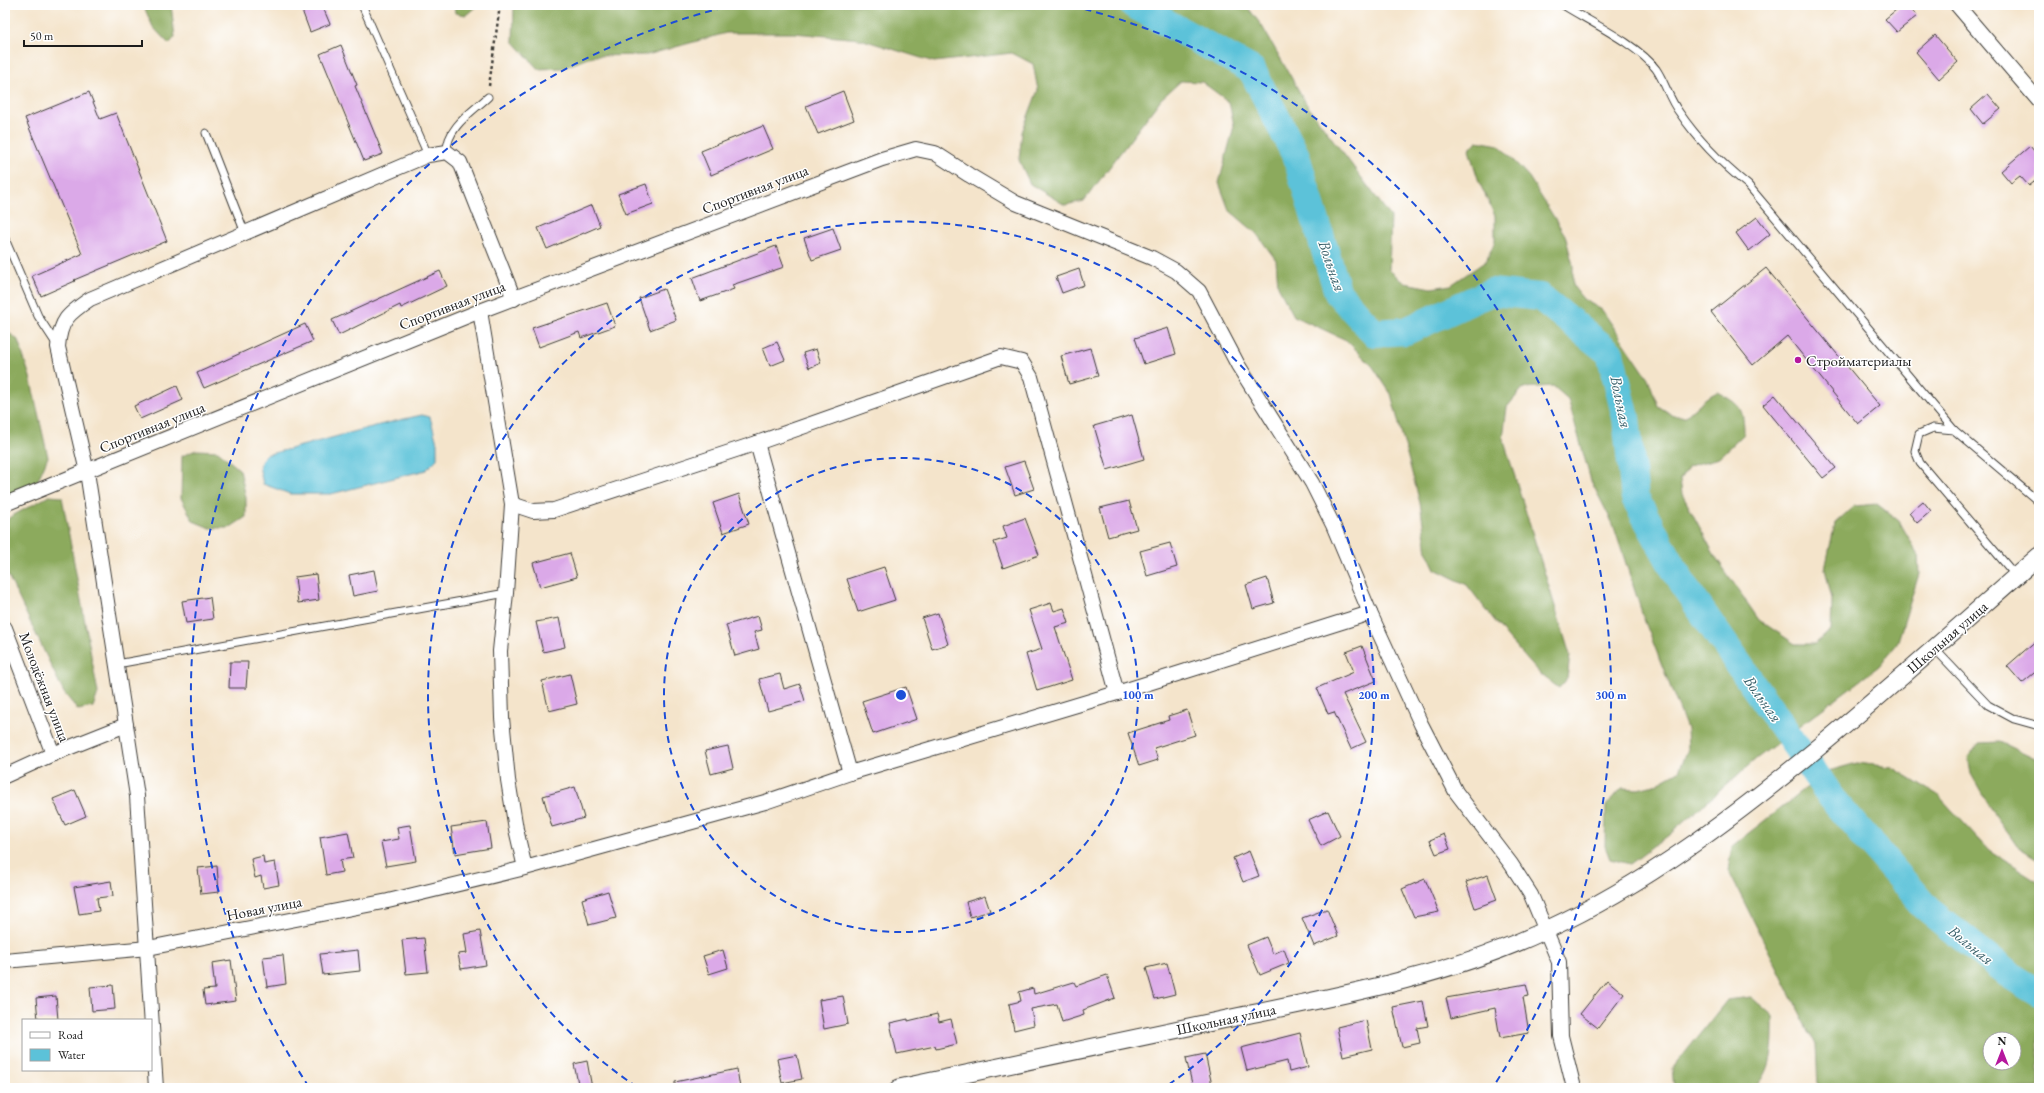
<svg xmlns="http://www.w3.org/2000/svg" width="2044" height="1093" font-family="'EB Garamond',serif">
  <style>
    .forest { fill: #8caa5d; stroke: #54633c; fill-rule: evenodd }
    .water { fill: #5cc2d9; stroke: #3c6f7a }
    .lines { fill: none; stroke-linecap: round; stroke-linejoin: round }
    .river { stroke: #5cc2d9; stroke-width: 28 }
    .building { fill: #dba9e8 }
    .service-casing { stroke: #3c3a36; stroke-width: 9 }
    .minor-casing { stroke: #3c3a36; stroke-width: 16 }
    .tertiary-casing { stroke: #3c3a36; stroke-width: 19 }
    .path { stroke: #3c3a36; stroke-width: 2.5; stroke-dasharray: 3 3; stroke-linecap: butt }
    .service { stroke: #fff; stroke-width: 7 }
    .minor { stroke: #fff; stroke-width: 14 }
    .tertiary { stroke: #fff; stroke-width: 17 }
    .ring { fill: none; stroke: #1d4ed8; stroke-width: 2; stroke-dasharray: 7 5 }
    .poi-dot { fill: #b5179e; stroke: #fff; stroke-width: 1.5 }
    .labels { text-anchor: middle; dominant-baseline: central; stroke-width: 3; stroke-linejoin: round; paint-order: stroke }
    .street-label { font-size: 15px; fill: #1c1c1c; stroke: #fff }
    .poi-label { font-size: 15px; fill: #1c1c1c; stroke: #fff; text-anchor: start }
    .water-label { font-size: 16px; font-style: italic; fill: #365e68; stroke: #fff }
    .centre { fill: #1d4ed8; stroke: #fff; stroke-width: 2 }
    .ring-label { font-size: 12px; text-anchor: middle; font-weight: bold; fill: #1d4ed8; stroke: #fff; stroke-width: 3; stroke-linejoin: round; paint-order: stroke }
  </style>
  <rect width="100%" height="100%" fill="#fff"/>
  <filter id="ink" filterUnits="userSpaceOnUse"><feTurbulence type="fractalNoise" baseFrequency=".025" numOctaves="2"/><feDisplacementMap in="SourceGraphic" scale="8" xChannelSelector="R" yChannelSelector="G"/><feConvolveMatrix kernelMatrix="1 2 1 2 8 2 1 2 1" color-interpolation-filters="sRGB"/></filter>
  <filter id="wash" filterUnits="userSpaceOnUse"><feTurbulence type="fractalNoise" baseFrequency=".012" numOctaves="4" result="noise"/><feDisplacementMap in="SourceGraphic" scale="16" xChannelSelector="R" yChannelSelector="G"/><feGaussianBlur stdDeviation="0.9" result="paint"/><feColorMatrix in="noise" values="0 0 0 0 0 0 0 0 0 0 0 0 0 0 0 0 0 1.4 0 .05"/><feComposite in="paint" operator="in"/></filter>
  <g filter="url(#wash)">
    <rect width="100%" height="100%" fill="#f4e4cb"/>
    <g class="forest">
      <polygon points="143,5 171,5 175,37 169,44 153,27"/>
      <polygon points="454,5 478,5 466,15 455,13"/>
      <path d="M514 5H1246L1262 26 1307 105 1391 217 1389 270 1405 283 1431 288 1451 285 1486 261 1495 241V216L1479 182 1469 150 1477 141 1499 145 1529 177 1565 235 1573 265V286L1583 299 1602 310 1648 378 1658 406 1674 416H1686L1706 398 1717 392C1740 404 1744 408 1744 434L1719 458 1689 466 1680 479 1682 494 1715 556 1759 620 1795 644H1815L1831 630 1832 599 1825 569 1835 523 1854 506 1877 504 1899 521 1918 554 1919 574 1897 644 1879 666 1756 759 1669 835 1630 864 1610 859 1605 846 1606 806 1622 788 1638 789 1654 785 1679 771 1688 749 1687 729 1645 622 1613 524 1591 481 1568 399 1553 386 1523 388 1507 407 1503 438 1570 655 1567 679 1559 688 1540 674 1508 638 1467 585 1435 569 1427 552 1420 503 1391 394 1373 367 1346 340 1294 316 1278 286 1276 260 1256 233 1229 210 1219 183 1234 126 1229 102 1202 82 1181 81 1161 99 1084 201 1065 205 1030 184 1019 160 1022 132 1038 90 1033 64 1012 53 934 62 860 39 794 33H726L647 55 593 56 563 68 538 69 513 41Z"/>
      <polygon points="5,330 18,340 30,377 48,457 37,482 12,494 5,494"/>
      <polygon points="196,450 218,451 240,470 246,498 246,517 229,528 210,528 193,521 181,498 182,456"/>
      <polygon points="49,496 62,497 98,693 93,707 78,710 64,693 5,569 5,522 10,517"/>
      <polygon points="2000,742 2039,761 2039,860 2017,846 1991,809 1971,774 1968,757 1979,743"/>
      <path d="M1857 763 1892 767 1938 795 1989 850 2039 882V1088H1818L1816 1045 1728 870 1732 846 1828 771ZM1990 1039H2014V1063H1990Z"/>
      <path d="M1751 997 1773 1016C1773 1040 1775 1069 1755 1088H1674L1672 1069 1727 1000Z"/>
    </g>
    <path class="water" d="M422 415 430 417 437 443V459L426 470 331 494H290L263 484 259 466 265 455C317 443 369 426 422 415Z"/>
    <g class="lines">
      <polyline class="river" points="1134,5 1252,70 1296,156 1338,293 1374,333 1406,331 1491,292 1540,297 1610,353 1626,418 1635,498 1682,583 1832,798 1928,910 2008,974 2039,993"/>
    </g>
    <g id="blocks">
      <g class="building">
        <polygon points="300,5 322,5 330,24 310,32"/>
        <polygon points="1902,5 1907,5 1917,16 1897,32 1885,19"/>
        <polygon points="1935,35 1958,62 1939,79 1916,52"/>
        <polygon points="341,45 357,85 355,86 383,154 364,161 320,54"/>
        <polygon points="843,91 854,120 818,134 806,106"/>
        <polygon points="89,92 100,119 116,113 167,241 74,280 75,281 41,296 32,276 82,254 25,118"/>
        <polygon points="1988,94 2001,109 1983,124 1971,109"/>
        <polygon points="763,126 773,149 711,175 701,151"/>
        <polygon points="2030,146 2039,157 2039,178 2029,186 2020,176 2011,183 2001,171"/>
        <polygon points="646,184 653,204 626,214 618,194"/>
        <polygon points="592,205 600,226 547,249 538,228"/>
        <polygon points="1757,217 1770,234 1749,251 1736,233"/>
        <polygon points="833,228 841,250 812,260 804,238"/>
        <polygon points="776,246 784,267 732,285 734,289 700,301 692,278"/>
        <polygon points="1766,268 1880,406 1858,424 1787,336 1753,365 1711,312"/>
        <polygon points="1079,269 1084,285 1062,293 1056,277"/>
        <polygon points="440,271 447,286 401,308 400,305 339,335 332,320"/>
        <polygon points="664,289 676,320 650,330 639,298"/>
        <polygon points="607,303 615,326 581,338 579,332 539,347 532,328"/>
        <polygon points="305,324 313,341 204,388 197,373"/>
        <polygon points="1168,328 1176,354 1144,364 1135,338"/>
        <polygon points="777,342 785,360 770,366 763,348"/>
        <polygon points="1090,348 1098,376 1069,384 1061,356"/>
        <polygon points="816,349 821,363 809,368 803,353"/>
        <polygon points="177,386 183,400 140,419 134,406"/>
        <polygon points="1775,395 1836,468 1823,478 1763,405"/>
        <polygon points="1132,415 1144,459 1107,470 1094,426"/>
        <polygon points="1024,461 1034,489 1015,495 1005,467"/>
        <polygon points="739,494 749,524 723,533 713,503"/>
        <polygon points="1129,501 1137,529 1108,537 1100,508"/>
        <polygon points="1923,501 1931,511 1917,523 1909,513"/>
        <polygon points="1025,518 1039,555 1003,568 994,542 1007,538 1003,526"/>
        <polygon points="1170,543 1177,567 1147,576 1140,551"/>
        <polygon points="570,553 577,577 540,587 533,563"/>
        <polygon points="884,567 895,600 858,612 847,579"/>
        <polygon points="374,570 378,591 353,596 349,575"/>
        <polygon points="316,574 319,600 298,603 295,577"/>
        <polygon points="1267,578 1274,603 1253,609 1246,585"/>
        <polygon points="210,597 213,619 186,623 182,601"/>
        <polygon points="1051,603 1054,611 1064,608 1069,623 1055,627 1072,680 1037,691 1026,654 1042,649 1029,610"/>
        <polygon points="938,613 948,644 932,649 922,618"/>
        <polygon points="758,616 762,630 754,632 759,649 735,656 726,625"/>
        <polygon points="559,618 565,647 543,652 536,622"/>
        <polygon points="2039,638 2039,669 2022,683 2007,666"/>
        <polygon points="1362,646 1376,681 1343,694 1366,742 1351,749 1334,712 1328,714 1317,688 1354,672 1346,652"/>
        <polygon points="230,662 248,662 246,688 229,688"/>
        <polygon points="570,674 577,704 549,711 542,681"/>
        <polygon points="780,674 784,689 800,684 805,701 768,711 759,679"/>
        <polygon points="906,687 917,719 873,734 862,701"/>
        <polygon points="1187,710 1195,735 1154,748 1158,760 1139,766 1128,733 1169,720 1168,716"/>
        <polygon points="728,746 733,768 711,774 705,751"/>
        <polygon points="575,787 584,818 552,827 543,796"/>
        <polygon points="75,790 86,816 65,825 53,799"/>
        <polygon points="1328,811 1340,836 1321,846 1308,820"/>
        <polygon points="487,822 491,848 455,854 451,827"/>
        <polygon points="410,825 416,861 386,866 381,842 399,839 397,827"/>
        <polygon points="348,832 353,858 340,860 342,872 326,875 320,837"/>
        <polygon points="1444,834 1450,849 1436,854 1430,840"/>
        <polygon points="1249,851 1259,876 1243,882 1233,858"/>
        <polygon points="263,856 264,864 275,862 279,885 263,888 261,876 255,878 251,859"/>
        <polygon points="217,866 219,892 201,894 198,868"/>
        <polygon points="1488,875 1497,900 1475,908 1466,882"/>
        <polygon points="1425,879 1439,912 1414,917 1402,889"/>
        <polygon points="111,881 113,896 97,898 99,911 79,914 74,887"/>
        <polygon points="608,891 616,918 589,925 582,899"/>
        <polygon points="985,896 990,911 970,917 966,902"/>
        <polygon points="1327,909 1338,936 1314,946 1302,918"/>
        <polygon points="480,931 486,965 461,969 458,954 467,953 464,934"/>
        <polygon points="1266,937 1273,954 1284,949 1289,963 1260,975 1247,945"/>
        <polygon points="424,938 428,972 406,974 402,940"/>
        <polygon points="358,950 360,971 323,975 320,954"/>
        <polygon points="723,950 728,968 709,974 703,956"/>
        <polygon points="283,955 286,984 267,987 263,957"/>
        <polygon points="231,960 236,1001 205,1005 203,990 215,989 212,963"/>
        <polygon points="1167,963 1175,994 1155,999 1146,968"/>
        <polygon points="1107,975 1115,998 1083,1010 1084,1015 1062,1022 1057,1004 1031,1009 1034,1025 1014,1030 1009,1004 1021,1001 1019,992 1033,988 1034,994 1074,982 1076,986"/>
        <polygon points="1607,980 1624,994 1598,1028 1580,1014"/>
        <polygon points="1526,984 1529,996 1523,997 1529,1033 1500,1038 1495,1008 1451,1018 1446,998"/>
        <polygon points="113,985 115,1009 92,1011 90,987"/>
        <polygon points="56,996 58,1020 38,1020 36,998"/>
        <polygon points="843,996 848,1024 824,1029 819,1000"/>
        <polygon points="1423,1001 1428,1026 1417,1028 1420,1043 1402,1047 1393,1007"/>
        <polygon points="937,1014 939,1022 951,1019 957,1044 936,1049 935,1046 897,1054 890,1023 908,1019 908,1021"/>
        <polygon points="1366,1020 1372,1049 1343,1056 1337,1027"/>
        <polygon points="1300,1033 1308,1067 1289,1072 1287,1061 1247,1071 1241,1048"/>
        <polygon points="1205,1054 1212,1085 1193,1088 1186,1058"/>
        <polygon points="797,1055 802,1079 782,1083 777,1059"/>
        <polygon points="587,1061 592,1088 579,1088 574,1064"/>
        <polygon points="737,1069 740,1088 675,1088 675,1082"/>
      </g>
    </g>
  </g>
  <g filter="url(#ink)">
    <use href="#blocks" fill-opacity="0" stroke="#3c3a36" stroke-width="1"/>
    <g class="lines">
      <g class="service-casing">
        <g id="service">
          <polyline points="362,5 428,155"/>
          <path d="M1563 5C1590 22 1637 44 1656 69 1665 82 1669 99 1679 112 1698 140 1722 164 1748 185L1954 430"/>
          <polyline points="206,133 245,233"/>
          <path d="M447 152C446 128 472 112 488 97"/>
          <polyline points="5,239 38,316 57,345"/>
          <polyline points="2016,576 1920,463 1915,451 1919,434 1933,428 1954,430 2039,502"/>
          <polyline points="1934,648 1988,705 2014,719 2039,726"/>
          <polyline points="5,660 16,656"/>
          <polyline points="117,664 506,593"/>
        </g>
      </g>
      <g class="minor-casing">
        <g id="minor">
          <polyline points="1957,5 2039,101"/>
          <polyline points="480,311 512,504 506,593 500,651 502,718 508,780 516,829 525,868"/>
          <polyline points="757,443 850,773"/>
          <polyline points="5,504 480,311 882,159 916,149 935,153 969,175 1016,203 1152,258 1176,271 1199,291 1238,365 1312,483 1333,525 1370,613 1421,724 1456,792 1511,864 1531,895 1559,962 1561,1036 1574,1088"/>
          <polyline points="512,504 533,511 554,510 757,443 1001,357 1022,362 1031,377 1117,693"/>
          <polyline points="5,628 53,754 5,776"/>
          <polyline points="53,754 126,725"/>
          <polyline points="5,961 148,948 388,901 525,868 765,802 850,773 1117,693 1370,613"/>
          <path d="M156 1088 137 796 87 472 58 347C60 320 68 314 90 299L428 155 447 152 460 162 514 299"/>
        </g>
      </g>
      <g class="tertiary-casing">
        <path id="tertiary" d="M899 1088C1013 1064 1127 1040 1241 1016 1344 995 1450 975 1546 930 1646 884 1734 817 1819 747 1894 685 1966 620 2039 556"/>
      </g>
      <polyline class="path" points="489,86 500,5"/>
      <use href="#service" class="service"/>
      <use href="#minor" class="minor"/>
      <use href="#tertiary" class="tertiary"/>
    </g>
  </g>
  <g class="ring">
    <circle cx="901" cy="695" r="237"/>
    <path d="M637 1087A473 473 0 1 1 1165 1087"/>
    <path d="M309 1087A710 710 0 0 1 729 6M1073 6A710 710 0 0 1 1493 1087"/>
  </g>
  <circle class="poi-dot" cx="1798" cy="360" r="4"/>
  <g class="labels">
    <g class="street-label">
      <text transform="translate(755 189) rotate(-21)">Спортивная улица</text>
      <text transform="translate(452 305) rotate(-21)">Спортивная улица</text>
      <text transform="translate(152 427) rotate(-22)">Спортивная улица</text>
      <text transform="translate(1947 637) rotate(-41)">Школьная улица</text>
      <text transform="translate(45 687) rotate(69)">Молодёжная улица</text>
      <text transform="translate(264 908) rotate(-11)">Новая улица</text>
      <text transform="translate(1226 1019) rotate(-12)">Школьная улица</text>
    </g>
    <g class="poi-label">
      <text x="1806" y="360">Стройматериалы</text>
    </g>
    <g class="water-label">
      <text transform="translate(1332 266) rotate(71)">Вольная</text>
      <text transform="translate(1621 402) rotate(78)">Вольная</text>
      <text transform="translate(1763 699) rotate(55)">Вольная</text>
      <text transform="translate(1971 945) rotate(39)">Вольная</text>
    </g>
  </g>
  <circle cx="901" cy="695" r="6" class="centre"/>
  <g class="ring-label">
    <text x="1138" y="699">100 m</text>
    <text x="1374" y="699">200 m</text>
    <text x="1611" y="699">300 m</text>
  </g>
  <rect width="2044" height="1093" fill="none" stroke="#fff" stroke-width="20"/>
  <rect x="22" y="1019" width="130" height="52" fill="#ffffff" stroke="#a4a4a4"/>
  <rect x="30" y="1032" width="20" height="6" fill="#ffffff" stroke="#a4a4a4"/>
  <text x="58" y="1039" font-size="12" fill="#1c1c1c">Road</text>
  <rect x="30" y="1049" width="20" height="12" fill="#5cc2d9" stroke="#a4a4a4"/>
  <text x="58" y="1059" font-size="12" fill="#1c1c1c">Water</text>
  <g transform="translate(2002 1051)"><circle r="19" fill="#ffffff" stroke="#a4a4a4"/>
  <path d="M0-3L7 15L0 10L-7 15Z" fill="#b5179e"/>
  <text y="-6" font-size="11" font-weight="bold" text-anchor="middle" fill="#1c1c1c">N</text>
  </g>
  <path d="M24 40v6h118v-6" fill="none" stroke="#1c1c1c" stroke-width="2"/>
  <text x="30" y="40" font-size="12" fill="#1c1c1c" stroke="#ffffff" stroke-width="3" paint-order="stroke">50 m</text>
</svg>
